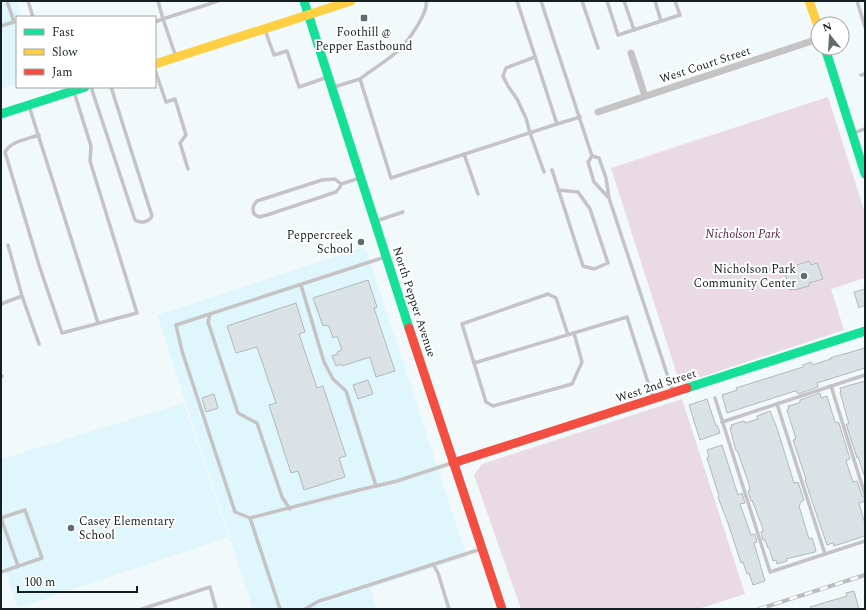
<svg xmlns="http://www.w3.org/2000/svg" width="866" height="610" font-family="Spectral,serif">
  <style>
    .built { fill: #def6fc }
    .green { fill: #eadae3 }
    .building { fill: #dae2e5; stroke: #b1b9bb }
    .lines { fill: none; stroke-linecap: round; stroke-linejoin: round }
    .lane { stroke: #c5c3c4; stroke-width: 3.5 }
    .street { stroke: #c5c3c4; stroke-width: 7 }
    .fast { stroke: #16e098; stroke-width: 9 }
    .slow { stroke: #ffcf43; stroke-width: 9 }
    .jam { stroke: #f24e42; stroke-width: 9 }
    .rail-casing { stroke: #b9bbbd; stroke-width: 4 }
    .rail { stroke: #fff; stroke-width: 2.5; stroke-dasharray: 8; stroke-linecap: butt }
    .poi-dot { fill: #626b6d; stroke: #fff; stroke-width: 1.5 }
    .labels { text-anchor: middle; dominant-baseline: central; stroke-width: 4; stroke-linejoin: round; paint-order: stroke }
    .poi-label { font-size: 12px; fill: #141f21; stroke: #fff; text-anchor: end }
    .street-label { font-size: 12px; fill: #141f21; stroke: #fff }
    .park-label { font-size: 12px; font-style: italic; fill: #5a213e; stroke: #fff }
  </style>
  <rect width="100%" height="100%" fill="#f2f9fa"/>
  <g class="built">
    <polygon points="1,1 16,1 21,17 17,17 17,83 1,89"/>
    <polygon points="365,247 467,557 370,588 377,609 253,609 157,315"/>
    <polygon points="184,403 228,537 18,608 1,558 1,459"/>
  </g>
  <g class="green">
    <polygon points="828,97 865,213 865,278 831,289 844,330 680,384 611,168"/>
    <polygon points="682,399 745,594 698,609 521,609 474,475 482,464"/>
  </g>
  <g class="building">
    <polygon points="809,261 811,265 817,263 823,279 809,283 809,286 795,290 794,289 790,290 785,273 788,272 788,270 797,267 797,265"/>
    <polygon points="368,280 377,307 374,308 395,371 376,377 370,357 342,366 341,364 336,366 332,356 338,354 337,352 342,350 337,336 333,338 329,326 327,326 327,325 323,326 313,298"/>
    <polygon points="865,289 865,305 859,308 854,292"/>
    <polygon points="296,303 305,332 299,334 317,388 323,386 346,456 339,458 345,477 304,490 298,471 291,473 269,405 276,403 257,347 236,353 227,326"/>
    <polygon points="865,348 865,368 817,383 818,387 798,394 797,392 795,391 727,413 722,395 737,390 736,388 803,367 803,365 811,362 812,365 831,359 830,358"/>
    <polygon points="368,380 373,394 358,399 353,385"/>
    <polygon points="865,381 865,475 864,475 858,457 857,458 846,424 849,424 840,392 841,391 840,388"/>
    <polygon points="820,393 821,398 827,396 835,422 839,423 850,459 846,461 853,482 857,481 862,496 865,498 865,501 859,503 865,524 865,536 834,546 833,543 827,545 811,498 805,480 806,479 793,440 796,439 787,410 789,409 788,406 799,403 800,402 800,400"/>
    <polygon points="214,394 218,408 206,412 202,398"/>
    <polygon points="707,399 716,426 717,425 720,433 700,440 689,405"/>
    <polygon points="770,411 777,428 794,483 798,482 804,500 800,503 800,505 799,506 809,539 812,538 816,550 815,552 786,559 787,561 777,564 776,560 773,561 769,548 768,548 765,540 763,540 761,532 763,531 763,529 752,500 751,501 748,491 750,491 749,484 737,450 736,451 730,428 732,428 731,425 744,421 745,423 758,419 757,416"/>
    <polygon points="722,445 738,495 742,493 745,503 740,504 751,535 755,534 757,542 754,543 765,581 753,585 749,573 747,574 743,562 741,563 728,523 718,497 719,496 707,458 709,457 707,450"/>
    <polygon points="854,591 859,609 811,609 810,607 847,596 846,593"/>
  </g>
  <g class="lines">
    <g class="lane">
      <polyline points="28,1 33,17"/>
      <polyline points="158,1 163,19 218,1"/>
      <path d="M426 1C429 12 408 41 400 49 390 59 371 70 360 79L391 178 557 124"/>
      <polyline points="517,1 557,124 580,117"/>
      <polyline points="541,1 592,156"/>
      <polyline points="582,1 598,48"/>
      <polyline points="607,1 618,35 680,15 675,1"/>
      <polyline points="624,1 634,30"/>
      <polyline points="655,1 661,21"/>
      <polyline points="857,1 865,27"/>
      <polyline points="155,22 163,19 176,57"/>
      <polyline points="1,26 14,22 7,1"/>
      <polyline points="265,30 274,55 287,51 299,87 328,77"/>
      <polyline points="535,57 506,68 503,76 508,86 517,99 526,118 530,133 544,172"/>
      <polyline points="155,70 166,102 175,99 186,135 180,143 188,169"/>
      <polyline points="861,75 865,74"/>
      <path d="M91 87 135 220C141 224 149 222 152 216L111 87"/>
      <polyline points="334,87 360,79"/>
      <polyline points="29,106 98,323"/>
      <polyline points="853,133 865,129"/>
      <path d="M39 135C28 139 11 141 5 152L39 265 62 333 137 313 90 161 91 146 74 92"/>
      <polyline points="464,154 478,194"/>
      <polyline points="552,170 583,266 594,269 608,263 590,209 578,192 558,190"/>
      <path d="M341 184 335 179 322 180 257 201C253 205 252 208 254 214L259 217 267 215 336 192 340 187 341 184 360 178"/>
      <polyline points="609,198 594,182 588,162 592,156 599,158 606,178 609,198 673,392"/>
      <polyline points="376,221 403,212"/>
      <polyline points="385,257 176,325 182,351 235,512 250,518 359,490 397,481 452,463"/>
      <polyline points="301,285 324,362 333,379 346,391 376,486"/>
      <polyline points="22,296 39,344"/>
      <polyline points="1,304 22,296 8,245"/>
      <polyline points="210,314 208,322 238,413 257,423 282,497 290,509"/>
      <polyline points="568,335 556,298 548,294 462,324 474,363 627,317 653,398"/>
      <polyline points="474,363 486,402 493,406 572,384 582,362 574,333"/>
      <polyline points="1,377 2,376"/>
      <polyline points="831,386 865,495"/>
      <polyline points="715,398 770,572 865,541"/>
      <polyline points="777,404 825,554"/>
      <polyline points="722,422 865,375"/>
      <polyline points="1,518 25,510 42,558 1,572"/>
      <polyline points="1,518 18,566"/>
      <polyline points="250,518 280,609"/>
      <polyline points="433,564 438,573 449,609"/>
      <polyline points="142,609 210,587 216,609"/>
      <polyline points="305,609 319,601 332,597 481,549"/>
    </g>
    <g class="street">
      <polyline points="631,53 645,96"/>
      <polyline points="598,112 818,39"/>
    </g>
    <g class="fast">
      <polyline points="304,1 409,328"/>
      <polyline points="825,48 865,174"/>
      <polyline points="1,114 85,87"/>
      <polyline points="687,388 865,331"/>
    </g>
    <g class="slow">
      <polyline points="809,1 818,26"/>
      <polyline points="155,64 351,1"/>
    </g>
    <g class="jam">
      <polyline points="409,328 502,609"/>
      <polyline points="453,463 687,388"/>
    </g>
    <g class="rail-casing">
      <polyline id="rail" points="759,609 865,575"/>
    </g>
    <use href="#rail" class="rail"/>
  </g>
  <g class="poi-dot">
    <rect x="360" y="14" width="8" height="8" rx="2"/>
    <circle cx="361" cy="242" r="4"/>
    <circle cx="804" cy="276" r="4"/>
    <circle cx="71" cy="528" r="4"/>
  </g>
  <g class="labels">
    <g class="poi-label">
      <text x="364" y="32" text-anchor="middle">Foothill @<tspan x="364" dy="14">Pepper Eastbound</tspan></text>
      <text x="353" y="235">Peppercreek<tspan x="353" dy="14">School</tspan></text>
      <text x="796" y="269">Nicholson Park<tspan x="796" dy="14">Community Center</tspan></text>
      <text x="79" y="521" text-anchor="start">Casey Elementary<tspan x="79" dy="14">School</tspan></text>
    </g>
    <g class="street-label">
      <text transform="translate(705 65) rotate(-18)">West Court Street</text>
      <text transform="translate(414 302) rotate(72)">North Pepper Avenue</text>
      <text transform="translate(656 386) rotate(-18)">West 2nd Street</text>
    </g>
    <g class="park-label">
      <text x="743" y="234">Nicholson Park</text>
    </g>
  </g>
  <rect width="866" height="610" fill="none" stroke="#141f21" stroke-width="4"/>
  <rect x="16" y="16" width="140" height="72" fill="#ffffff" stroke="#a1a5a6"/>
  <rect x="24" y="29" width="20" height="6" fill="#16e098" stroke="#a1a5a6"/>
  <text x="52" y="36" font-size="12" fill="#141f21">Fast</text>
  <rect x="24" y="49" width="20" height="6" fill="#ffcf43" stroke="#a1a5a6"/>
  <text x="52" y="56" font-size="12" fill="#141f21">Slow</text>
  <rect x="24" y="69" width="20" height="6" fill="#f24e42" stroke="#a1a5a6"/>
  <text x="52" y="76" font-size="12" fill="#141f21">Jam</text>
  <g transform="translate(830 36) rotate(342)"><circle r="19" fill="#ffffff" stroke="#a1a5a6"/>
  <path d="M0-3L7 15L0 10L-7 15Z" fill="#626b6d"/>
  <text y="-6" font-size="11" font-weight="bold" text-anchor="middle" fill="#141f21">N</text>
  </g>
  <path d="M18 586v6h119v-6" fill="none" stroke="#141f21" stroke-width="2"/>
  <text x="24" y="586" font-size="12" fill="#141f21" stroke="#ffffff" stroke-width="3" paint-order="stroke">100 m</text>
</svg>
